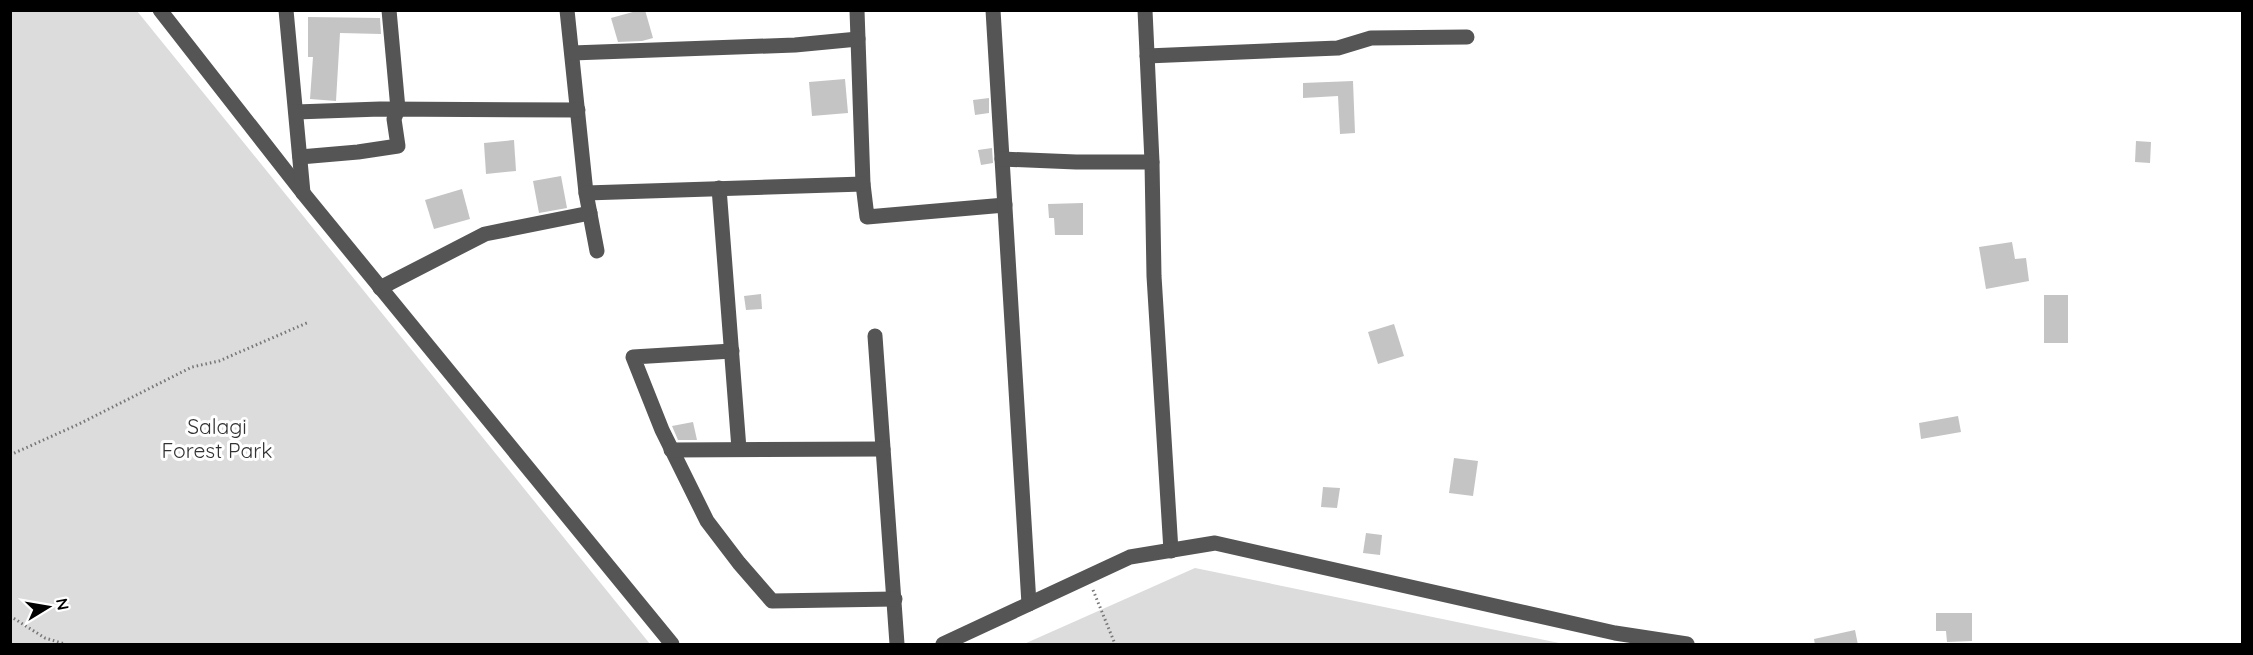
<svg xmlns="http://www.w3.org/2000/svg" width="2253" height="655" font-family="Quicksand,sans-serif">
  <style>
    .green { fill: #dcdcdc }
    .building { fill: #c4c4c4 }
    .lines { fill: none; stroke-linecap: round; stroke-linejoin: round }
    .path { stroke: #777; stroke-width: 3; stroke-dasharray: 1.5 3; stroke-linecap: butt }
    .minor { stroke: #555; stroke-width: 15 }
    .labels { text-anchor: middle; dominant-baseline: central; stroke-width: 6; stroke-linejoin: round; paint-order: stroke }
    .park-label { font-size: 21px; fill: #333; stroke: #fff }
  </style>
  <rect width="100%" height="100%" fill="#fff"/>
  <g class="green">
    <polygon points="10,11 137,11 650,644 11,644"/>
    <polygon points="1195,568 1564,644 1024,644"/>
  </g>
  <g class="building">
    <polygon points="640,10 645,10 653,38 642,41 618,42 611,18"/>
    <polygon points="308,17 380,18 381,34 340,33 336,101 310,99 313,57 308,57"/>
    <polygon points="845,79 848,113 812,116 809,82"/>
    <polygon points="1353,81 1355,133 1340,134 1338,96 1303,98 1303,83"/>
    <polygon points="989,98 989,113 975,115 973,100"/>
    <polygon points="514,140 516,171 486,174 484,143"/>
    <polygon points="2136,141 2151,142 2150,163 2135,162"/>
    <polygon points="992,148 993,163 981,165 978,150"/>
    <polygon points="561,176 567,208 539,213 533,181"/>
    <polygon points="462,189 470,219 434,229 425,200"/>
    <polygon points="1083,203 1083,235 1055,235 1054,218 1049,218 1048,204"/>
    <polygon points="2012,242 2015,259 2026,258 2029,281 1986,289 1979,247"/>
    <polygon points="761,294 762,309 746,310 744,296"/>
    <rect x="2044" y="295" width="24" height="48"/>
    <polygon points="1394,324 1404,356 1378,364 1368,332"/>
    <polygon points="1958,416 1961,432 1921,439 1919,423"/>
    <polygon points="693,422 697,440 678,440 672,426"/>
    <polygon points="1454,458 1478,461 1473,496 1449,493"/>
    <polygon points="1323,487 1340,488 1337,508 1321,507"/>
    <polygon points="1366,533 1382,535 1380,555 1363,553"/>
    <polygon points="1936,613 1972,613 1972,641 1947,642 1946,631 1936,631"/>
    <polygon points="1855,630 1858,645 1815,645 1814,639"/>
  </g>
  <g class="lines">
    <g class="path">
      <polyline points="10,455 79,424 192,367 219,361 309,322"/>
      <polyline points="1093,590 1115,644"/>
      <polyline points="10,616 45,638 65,644"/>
    </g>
    <g class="minor">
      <polyline points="160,10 303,193 672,644"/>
      <polyline points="286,10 303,193"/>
      <polyline points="567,10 586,193 597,251"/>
      <polyline points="857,10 863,184 867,217 1005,205"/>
      <polyline points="993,10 1029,604"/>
      <polyline points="1145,10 1152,162 1154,276 1171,551"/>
      <polyline points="572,53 795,45 858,39"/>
      <polyline points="1147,56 1338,48 1371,38 1467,37"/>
      <polyline points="296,112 380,109 578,110"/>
      <polyline points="300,157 358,152 398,146 394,119 398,109 389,10"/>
      <polyline points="1002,159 1076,162 1152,162"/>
      <polyline points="719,188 739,449"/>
      <polyline points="586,193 863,184"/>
      <polyline points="380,288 485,234 590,213"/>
      <polyline points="875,336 897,644"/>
      <polyline points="732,351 633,357 662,430 707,521 739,563 772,601 895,599"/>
      <polyline points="671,450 883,449"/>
      <polyline points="943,644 1130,557 1215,543 1615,633 1687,644"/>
    </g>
  </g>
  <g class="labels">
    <g class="park-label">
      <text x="217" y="426">Salagi<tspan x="217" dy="24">Forest Park</tspan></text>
    </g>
  </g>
  <rect width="2253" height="655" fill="none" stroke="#000000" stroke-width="24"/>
  <g transform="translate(48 607) rotate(79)" stroke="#ffffff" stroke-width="4.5" paint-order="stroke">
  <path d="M0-4.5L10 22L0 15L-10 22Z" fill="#000000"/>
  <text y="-9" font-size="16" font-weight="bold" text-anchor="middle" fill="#000000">N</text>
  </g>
</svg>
